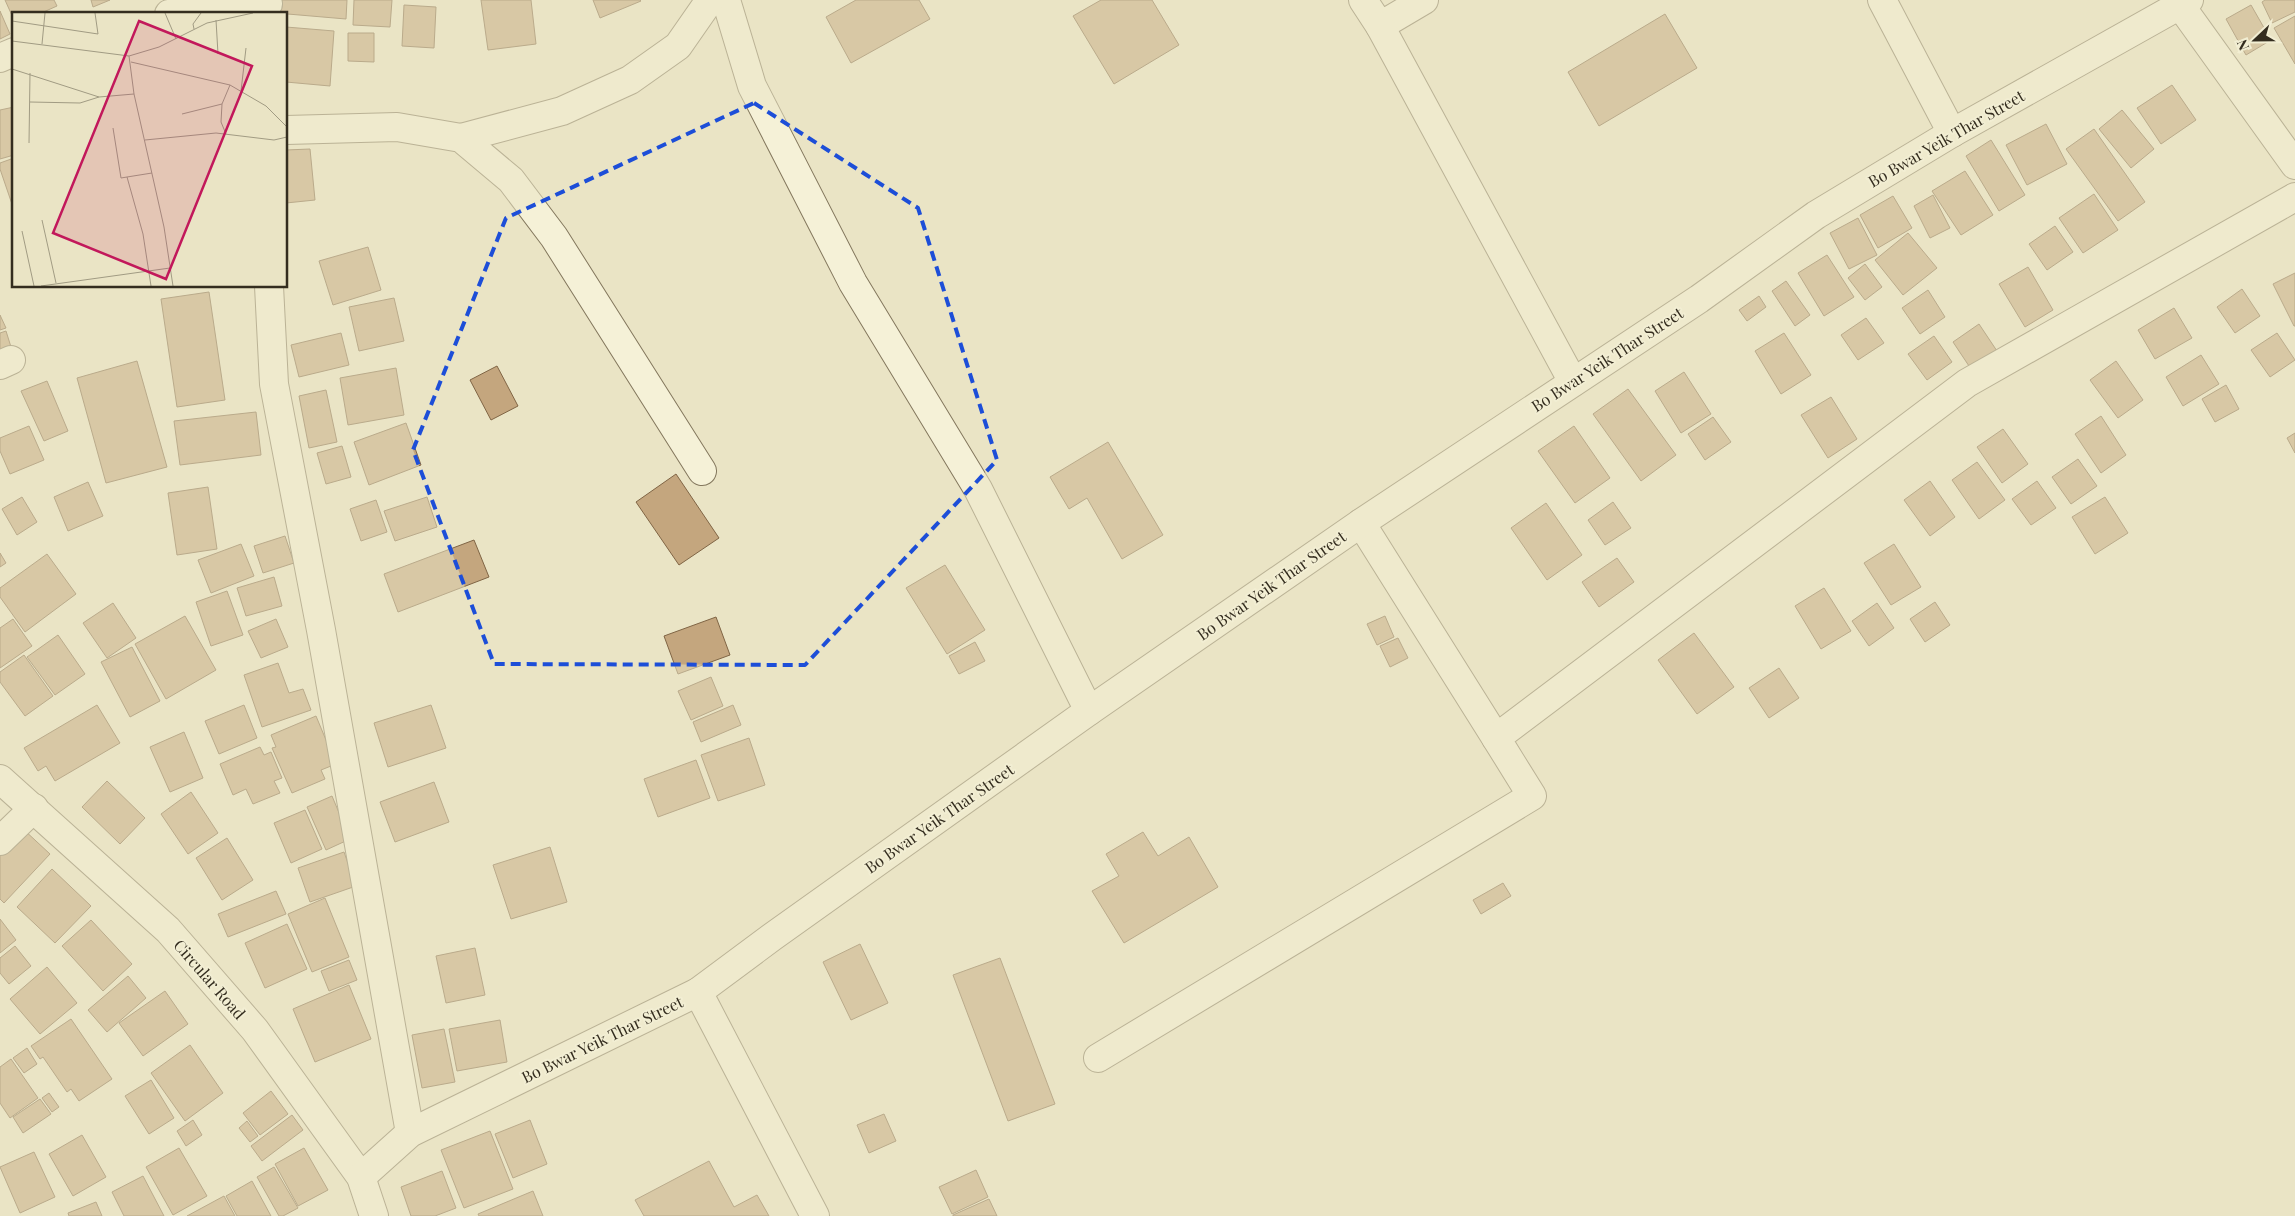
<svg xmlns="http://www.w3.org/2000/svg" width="2295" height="1216" font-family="'Playfair Display',serif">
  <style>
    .building { fill: #c4a67e; stroke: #806545 }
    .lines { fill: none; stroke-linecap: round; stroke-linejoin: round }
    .minor-casing { stroke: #83775d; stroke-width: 30 }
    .minor { stroke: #f5f1d7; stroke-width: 28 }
    .marked { fill: none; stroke: #1d4ed8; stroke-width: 4; stroke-dasharray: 10 6; stroke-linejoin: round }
    .labels { text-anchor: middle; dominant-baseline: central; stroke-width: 4; stroke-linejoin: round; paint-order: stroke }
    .street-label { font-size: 16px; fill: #342d1f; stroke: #f2eed3 }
    .inset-road { fill: none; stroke: #a19b83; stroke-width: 1 }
    .view { fill: #c2185b; fill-opacity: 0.15; stroke: #c2185b; stroke-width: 2.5 }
    .inset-edge { fill: none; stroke: #342d1f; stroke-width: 2.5 }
  </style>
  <rect width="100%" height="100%" fill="#eae4c5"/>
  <g class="building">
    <polygon points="5,0 54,0 57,6 39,14 14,14 14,20"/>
    <polygon points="91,0 110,0 93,7"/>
    <polygon points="277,0 347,0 346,19 276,13"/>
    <polygon points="354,0 392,0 390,27 353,25"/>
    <polygon points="481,0 531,0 536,44 488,50"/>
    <polygon points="593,0 640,0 641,1 600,18"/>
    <polygon points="856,0 919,0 930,19 851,63 826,17"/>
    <polygon points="1101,0 1152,0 1179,45 1114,84 1073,16"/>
    <polygon points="2265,0 2295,0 2295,12 2272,23 2262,2"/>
    <polygon points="404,5 436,7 434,48 402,46"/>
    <polygon points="2251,5 2271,40 2246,55 2226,19"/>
    <polygon points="0,11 10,34 0,39"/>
    <polygon points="1665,14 1697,68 1599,126 1568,72"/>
    <polygon points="2295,16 2295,64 2274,28"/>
    <polygon points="286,27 334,31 330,86 286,82"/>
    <polygon points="348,33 374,33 374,62 348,61"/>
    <polygon points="2172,85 2196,120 2161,144 2137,108"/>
    <polygon points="14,107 14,155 0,159 0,110"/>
    <polygon points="2122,110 2154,149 2131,168 2099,129"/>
    <polygon points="2046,124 2067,164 2027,185 2006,145"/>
    <polygon points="2094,129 2145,202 2118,221 2066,149"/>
    <polygon points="1991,140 2025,195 1999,211 1966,156"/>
    <polygon points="310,149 315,200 286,203 286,150"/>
    <polygon points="14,158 14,210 0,169 0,163"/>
    <polygon points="1965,171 1993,215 1961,235 1932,191"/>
    <polygon points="2094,194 2118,230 2083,253 2059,218"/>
    <polygon points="1933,195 1950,228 1930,238 1914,206"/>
    <polygon points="1893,196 1912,228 1878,248 1860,215"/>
    <polygon points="1858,218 1877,255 1849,269 1830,233"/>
    <polygon points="2055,226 2073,252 2047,270 2029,244"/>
    <polygon points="1908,233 1937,268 1903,295 1875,260"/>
    <polygon points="368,247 381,290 333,305 319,261"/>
    <polygon points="1827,255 1854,297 1824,316 1798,273"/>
    <polygon points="1865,264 1882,287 1865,300 1848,278"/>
    <polygon points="2028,267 2053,310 2025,327 1999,284"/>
    <polygon points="2295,273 2295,326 2294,326 2273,284"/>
    <polygon points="1786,281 1810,315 1795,326 1772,291"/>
    <polygon points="2242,289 2260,316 2235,333 2217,307"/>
    <polygon points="1928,290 1945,317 1920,334 1902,308"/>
    <polygon points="209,292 225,400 177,407 161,299"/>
    <polygon points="1759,296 1766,307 1747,321 1739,310"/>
    <polygon points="394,298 404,341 359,351 349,307"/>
    <polygon points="2174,308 2192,338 2155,359 2138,330"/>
    <polygon points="0,315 6,328 0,330"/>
    <polygon points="1866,318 1884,343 1858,360 1841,335"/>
    <polygon points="1979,324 1997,351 1971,369 1953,342"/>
    <polygon points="6,331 11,347 0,351 0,333"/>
    <polygon points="341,333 349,365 299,377 291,345"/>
    <polygon points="1784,333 1811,375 1781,394 1755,351"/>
    <polygon points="2277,333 2295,360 2270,377 2251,350"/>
    <polygon points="1934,336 1952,362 1927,380 1908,354"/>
    <polygon points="2201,355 2219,384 2183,406 2166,377"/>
    <polygon points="137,361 167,467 106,483 77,378"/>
    <polygon points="2116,361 2143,400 2118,418 2090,380"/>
    <polygon points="497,366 518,406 491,420 470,380"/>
    <polygon points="396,368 404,415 348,425 340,378"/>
    <polygon points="1684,372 1711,414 1681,433 1655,391"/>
    <polygon points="47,381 68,431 44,441 21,391"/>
    <polygon points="2226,385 2239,409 2215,422 2202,399"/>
    <polygon points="1628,389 1676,455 1641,481 1593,414"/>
    <polygon points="326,390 337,442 309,448 299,396"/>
    <polygon points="1831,397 1857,439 1828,458 1801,415"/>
    <polygon points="256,412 261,455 180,465 174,421"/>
    <polygon points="2101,416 2126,455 2101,473 2075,434"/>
    <polygon points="1713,417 1731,442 1705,460 1688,434"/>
    <polygon points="406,423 421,465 369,485 354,442"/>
    <polygon points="29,426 44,460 10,474 0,451 0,438"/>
    <polygon points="1574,426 1610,478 1575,503 1538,451"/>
    <polygon points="2003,429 2028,464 2002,483 1977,447"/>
    <polygon points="2295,433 2295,453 2287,438"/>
    <polygon points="1108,442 1163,535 1122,559 1087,498 1069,509 1050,477"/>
    <polygon points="342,446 351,477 326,484 317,453"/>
    <polygon points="2078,459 2097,486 2071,504 2052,477"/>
    <polygon points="1977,462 2005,500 1979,519 1952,480"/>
    <polygon points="676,474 719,538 679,565 636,502"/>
    <polygon points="1930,481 1955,517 1930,536 1904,500"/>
    <polygon points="2037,481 2056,508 2031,525 2012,499"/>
    <polygon points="88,482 103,516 68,531 54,497"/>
    <polygon points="208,487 217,549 177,555 168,493"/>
    <polygon points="22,497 37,522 17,535 2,509"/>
    <polygon points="427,497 437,527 395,541 384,511"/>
    <polygon points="2105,497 2128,533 2095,554 2072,517"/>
    <polygon points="376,500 387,532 361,541 350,509"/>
    <polygon points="1613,502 1631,528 1605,545 1588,520"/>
    <polygon points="1546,503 1582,555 1547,580 1511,528"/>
    <polygon points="285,536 294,563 263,573 254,546"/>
    <polygon points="474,540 489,577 398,612 384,574"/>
    <polygon points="241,544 254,576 211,593 198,560"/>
    <polygon points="1894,544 1921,587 1891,605 1864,563"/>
    <polygon points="0,553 6,563 0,567"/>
    <polygon points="47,554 76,594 25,632 0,597 0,588"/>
    <polygon points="1617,558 1634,582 1599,607 1582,582"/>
    <polygon points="945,565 985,630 947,654 906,588"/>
    <polygon points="274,577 282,606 246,616 237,588"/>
    <polygon points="1824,588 1851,631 1821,649 1795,606"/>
    <polygon points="227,591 243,635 211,646 196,602"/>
    <polygon points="1935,602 1950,625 1925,642 1910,619"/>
    <polygon points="113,603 136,638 107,658 83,623"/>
    <polygon points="1877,603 1894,628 1869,646 1852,621"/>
    <polygon points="185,616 216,670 166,699 135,644"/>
    <polygon points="1385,616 1394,637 1377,645 1367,624"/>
    <polygon points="716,617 730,655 678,674 664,636"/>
    <polygon points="13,619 32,646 0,668 0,628"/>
    <polygon points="276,619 288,647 261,658 248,631"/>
    <polygon points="1694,633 1734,687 1697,714 1658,660"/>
    <polygon points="58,635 85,674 55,695 27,657"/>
    <polygon points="1398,638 1408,658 1390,667 1380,646"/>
    <polygon points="975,642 985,661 959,674 949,656"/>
    <polygon points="132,647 160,701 130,717 101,662"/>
    <polygon points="24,655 53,696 25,716 0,682 0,672"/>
    <polygon points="278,663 289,693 303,689 311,710 262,727 244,675"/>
    <polygon points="1779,668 1799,698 1769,718 1749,688"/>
    <polygon points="711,677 723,706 691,720 678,691"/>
    <polygon points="97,705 120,743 55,781 46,766 38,771 24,748"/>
    <polygon points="244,705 257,738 219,754 205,721"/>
    <polygon points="431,705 446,748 388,767 374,723"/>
    <polygon points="733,705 741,725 701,742 693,722"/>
    <polygon points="316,716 336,764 321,770 325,779 292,793 272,748 276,747 271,735"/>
    <polygon points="184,732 203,778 170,792 150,747"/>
    <polygon points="749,738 765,785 718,801 701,755"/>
    <polygon points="260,747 264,755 271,752 282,778 274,781 280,793 253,804 246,789 233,795 220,764"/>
    <polygon points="696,760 710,798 658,817 644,779"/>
    <polygon points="107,781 145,818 120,844 82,807"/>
    <polygon points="434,782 449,822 395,842 380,802"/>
    <polygon points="191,792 218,833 188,854 161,814"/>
    <polygon points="332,796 350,839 326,850 307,807"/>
    <polygon points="305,810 322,849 291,863 274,823"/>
    <polygon points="22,828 50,854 4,903 0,899 0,852"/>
    <polygon points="1143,832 1158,856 1189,837 1218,887 1124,943 1092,891 1119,876 1106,854"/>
    <polygon points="227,838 253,880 222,900 196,858"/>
    <polygon points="550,847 567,902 511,919 493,865"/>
    <polygon points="344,852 356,886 310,902 298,868"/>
    <polygon points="52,869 91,906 55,943 17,907"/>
    <polygon points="1503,883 1511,896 1481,914 1473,900"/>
    <polygon points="276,891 286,914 228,937 218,914"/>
    <polygon points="325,898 349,957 312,972 288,914"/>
    <polygon points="0,919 16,940 0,953"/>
    <polygon points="91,920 132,964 103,991 62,946"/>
    <polygon points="287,924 307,969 265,988 245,943"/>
    <polygon points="860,944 888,1003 851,1020 823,962"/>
    <polygon points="15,946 31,966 9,984 0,973 0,958"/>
    <polygon points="475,948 485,995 446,1003 436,956"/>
    <polygon points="1000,958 1055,1104 1008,1121 953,975"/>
    <polygon points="349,960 357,980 329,991 321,971"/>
    <polygon points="47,967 77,1003 40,1034 10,999"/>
    <polygon points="128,976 146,998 107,1032 88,1010"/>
    <polygon points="349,985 371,1039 315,1062 293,1009"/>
    <polygon points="165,991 188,1024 143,1056 119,1023"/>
    <polygon points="71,1019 112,1079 79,1101 71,1089 67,1092 43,1057 40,1059 31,1046"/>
    <polygon points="500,1020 507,1062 457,1071 449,1029"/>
    <polygon points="444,1029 455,1082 422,1088 412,1035"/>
    <polygon points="190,1045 223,1093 185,1121 151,1073"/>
    <polygon points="27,1048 37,1064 24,1073 13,1058"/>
    <polygon points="11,1059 38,1098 10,1118 0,1103 0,1067"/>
    <polygon points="151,1080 174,1118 149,1134 125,1096"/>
    <polygon points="271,1091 288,1114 260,1135 243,1113"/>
    <polygon points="49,1093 59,1107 52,1112 42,1098"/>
    <polygon points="40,1099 51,1114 23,1133 13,1117"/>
    <polygon points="884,1114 896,1141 869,1153 857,1125"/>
    <polygon points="292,1115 303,1130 262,1161 251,1146"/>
    <polygon points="193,1120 202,1135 186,1146 177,1131"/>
    <polygon points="530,1120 547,1164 513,1178 495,1134"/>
    <polygon points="247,1121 258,1136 250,1142 239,1128"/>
    <polygon points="490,1131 513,1189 464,1208 441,1150"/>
    <polygon points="82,1135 106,1177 73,1196 49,1154"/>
    <polygon points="179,1148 207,1196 173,1215 146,1167"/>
    <polygon points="304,1148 328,1190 298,1206 275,1164"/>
    <polygon points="34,1152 55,1197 20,1213 0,1167"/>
    <polygon points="709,1161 734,1207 757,1195 769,1216 644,1216 635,1200"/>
    <polygon points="274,1167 298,1208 283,1216 279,1216 257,1177"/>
    <polygon points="976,1170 988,1197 952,1214 939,1187"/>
    <polygon points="442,1171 456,1208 435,1216 411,1216 401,1187"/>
    <polygon points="143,1176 164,1216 124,1216 112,1192"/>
    <polygon points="252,1181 271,1216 237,1216 226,1196"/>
    <polygon points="533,1191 543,1216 479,1216 478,1214"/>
    <polygon points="224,1196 235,1216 187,1216"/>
    <polygon points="989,1199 997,1216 953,1216 953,1215"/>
    <polygon points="96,1202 102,1216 69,1216 68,1213"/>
  </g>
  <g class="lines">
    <g class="minor-casing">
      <g id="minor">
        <polyline points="726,0 752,86 853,283 978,489 1089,711"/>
        <polyline points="1363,0 1380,26 1424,0"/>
        <polyline points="1882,0 1952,133"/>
        <polyline points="2180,5 2295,165"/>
        <polyline points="169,14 268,4"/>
        <polyline points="1380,26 1573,382"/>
        <polyline points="0,58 14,52"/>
        <polyline points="286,130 397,127 461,138 511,180 554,237 702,471"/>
        <polyline points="461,138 562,111 630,80 678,46 710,0"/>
        <polyline points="269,286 274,384 321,630 410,1133"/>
        <polyline points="0,365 11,360"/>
        <polyline points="1361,523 1496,738"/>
        <polyline points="0,779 168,930 255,1030 361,1177 374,1216"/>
        <polyline points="0,841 34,808"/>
        <polyline points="698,992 815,1216"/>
        <polyline points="1098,1058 1532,796 1496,738 1967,383 2295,197"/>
        <polyline points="361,1177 410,1133 698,992 772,937 1089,711 1361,523 1699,299 1816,215 1952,133 2189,0"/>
      </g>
    </g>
    <use href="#minor" class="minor"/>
  </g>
  <path d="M0 0H2295V1216H0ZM754 103 918 208 997 460 805 665 494 664 413 450 506 218Z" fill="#eae4c5" fill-opacity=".55" fill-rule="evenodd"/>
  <path class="marked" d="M754 103 918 208 997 460 805 665 494 664 413 450 506 218Z"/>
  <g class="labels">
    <g class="street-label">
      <text transform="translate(1946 138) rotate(-30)">Bo Bwar Yeik Thar Street</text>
      <text transform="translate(1607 359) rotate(-33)">Bo Bwar Yeik Thar Street</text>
      <text transform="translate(1271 585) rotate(-35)">Bo Bwar Yeik Thar Street</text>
      <text transform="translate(939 818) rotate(-35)">Bo Bwar Yeik Thar Street</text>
      <text transform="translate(210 979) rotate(49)">Circular Road</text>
      <text transform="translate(602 1039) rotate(-26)">Bo Bwar Yeik Thar Street</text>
    </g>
  </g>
  <g transform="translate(12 12)">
    <rect width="275" height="275" fill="#eae4c5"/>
    <path class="inset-road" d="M153 1 164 27M204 8 206 42M0 9 86 22 83 1M182 17 181 12 189 1M0 29 117 44 147 35 195 11 241 1M30 32 33 1M117 44 122 82 152 215 161 274M119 50 218 73 254 94 275 115M0 57 87 85 122 82M229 79 234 36M18 90 68 91 87 85M210 92 209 110 214 122M170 102 210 92 218 73M101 116 109 166 115 165 131 222 139 274M133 128 204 121 262 128 275 125M17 131 18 61M115 165 140 161M30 208 44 271M10 219 22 274M29 274 158 256"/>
    <path class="view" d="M127 9 240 54 154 267 41 221Z"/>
    <rect width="275" height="275" class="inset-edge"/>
  </g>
  <g transform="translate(2255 40) rotate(248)" stroke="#f2eed3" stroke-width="4" paint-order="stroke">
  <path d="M0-4L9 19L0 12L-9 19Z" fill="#342d1f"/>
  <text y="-8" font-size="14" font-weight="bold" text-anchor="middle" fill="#342d1f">N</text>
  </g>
</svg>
